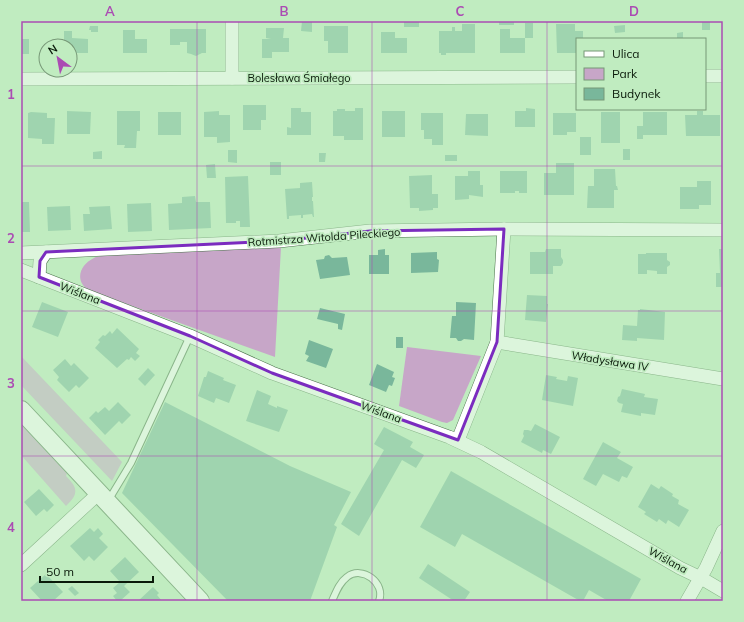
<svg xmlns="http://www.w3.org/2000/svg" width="744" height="622" font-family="Mulish,sans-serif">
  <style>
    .green { fill: #c7a6c8 }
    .building { fill: #79b79b }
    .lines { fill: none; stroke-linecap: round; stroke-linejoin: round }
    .lane-casing { stroke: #4a724a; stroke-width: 8 }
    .street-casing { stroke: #4a724a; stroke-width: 14 }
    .secondary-casing { stroke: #4a724a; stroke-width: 20 }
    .lane { stroke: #fff; stroke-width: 6 }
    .street { stroke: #fff; stroke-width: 13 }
    .secondary { stroke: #fff; stroke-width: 18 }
    .marked { fill: none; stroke: #7b2cbf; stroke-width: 3; stroke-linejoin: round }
    .grid { fill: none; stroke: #ab4bb3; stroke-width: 1; stroke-opacity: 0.55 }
    .labels { text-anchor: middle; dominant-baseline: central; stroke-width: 3.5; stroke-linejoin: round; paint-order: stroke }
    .street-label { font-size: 11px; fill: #091909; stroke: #c0ecc0 }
    .neatline { fill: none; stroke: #ab4bb3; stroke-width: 1.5 }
    .grid-label { font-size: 13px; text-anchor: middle; font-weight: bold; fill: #ab4bb3 }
  </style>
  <rect width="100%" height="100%" fill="#c0ecc0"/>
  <g class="green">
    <path d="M281 247 275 357 90 291C74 282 79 265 94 258 97 256 103 256 107 255Z"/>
    <polygon points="407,347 481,356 453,420 447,423 442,422 399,406"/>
    <polygon points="21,356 122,462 112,481 21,385"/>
    <path d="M21 424 67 473 66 476C78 488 79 494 66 506L21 455Z"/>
  </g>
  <g class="building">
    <polygon points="302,21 312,21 312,32 301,31"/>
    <rect x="404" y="21" width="15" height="6"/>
    <rect x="499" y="21" width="15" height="4"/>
    <rect x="702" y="21" width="8" height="9"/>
    <rect x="525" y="23" width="8" height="15"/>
    <polygon points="462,24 475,24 475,53 446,53 446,55 441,55 441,53 439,53 439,31 452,31 452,27 455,27 455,31 462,31"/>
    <polygon points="556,24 575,24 575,31 583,31 583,39 577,39 577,53 557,53"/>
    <polygon points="625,25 625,32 615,33 614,26"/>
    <polygon points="90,26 98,26 98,32 91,32 91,30 89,30"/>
    <polygon points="324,26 348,26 348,53 328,53 328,41 324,41"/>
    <polygon points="266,28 284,28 283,38 289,38 289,52 272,52 272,58 262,58 262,39 271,39 266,38"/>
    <polygon points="170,29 206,29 206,53 202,53 196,56 191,54 187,53 187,42 180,42 180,45 170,45"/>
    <polygon points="500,29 510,29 510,38 525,38 525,53 500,53"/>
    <polygon points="123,30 135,30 135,39 147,39 147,53 123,53"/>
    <polygon points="64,31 72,31 72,38 88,39 88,53 70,53 70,46 64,46"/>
    <polygon points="381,32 395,32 395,38 407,38 407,53 381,53"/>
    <polygon points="683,32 683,39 677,39 677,33"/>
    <rect x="21" y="39" width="8" height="15"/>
    <polygon points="243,105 266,105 266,120 261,120 261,130 243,130"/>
    <polygon points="291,108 301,108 301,112 311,112 311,135 287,135 287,127 291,128"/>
    <polygon points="355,108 363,108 363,140 344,140 344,136 333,136 333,111 337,111 337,109 345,109 345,111 355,111"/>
    <polygon points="526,108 535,109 535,127 515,127 515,111 526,111"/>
    <polygon points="67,111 91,112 90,134 67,134"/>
    <polygon points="117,111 140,111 140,131 137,131 136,148 124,148 125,145 117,145"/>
    <polygon points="219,111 219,115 230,115 230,142 217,143 217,137 204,137 204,112"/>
    <rect x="382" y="111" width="23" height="26"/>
    <polygon points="697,111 703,111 703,115 720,115 720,136 686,136 685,115 697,115"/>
    <polygon points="31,112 47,113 47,118 55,118 54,144 42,144 42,139 28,138 28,113"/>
    <rect x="158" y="112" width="23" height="23"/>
    <rect x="601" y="112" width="19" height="31"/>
    <polygon points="643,112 667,112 667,135 643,135 643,139 637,139 637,126 643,126"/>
    <polygon points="421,113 443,113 443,145 432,145 432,139 424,139 424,130 421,130"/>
    <polygon points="553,113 576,113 576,132 567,132 567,135 553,135"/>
    <polygon points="466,114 488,114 488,136 465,135"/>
    <rect x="580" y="137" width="11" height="18"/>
    <rect x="623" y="149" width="7" height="11"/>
    <polygon points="228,150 237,150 237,163 228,162"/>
    <polygon points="102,151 102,159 93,159 93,152"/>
    <polygon points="319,153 326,153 325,162 319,162"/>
    <rect x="445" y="155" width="12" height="6"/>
    <rect x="270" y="162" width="11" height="13"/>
    <polygon points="556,163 574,163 574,195 544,195 544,173 556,173"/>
    <polygon points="215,164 216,178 207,178 206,165"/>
    <polygon points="594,169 615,169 616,186 617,186 618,190 614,190 614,208 587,208 588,186 594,186"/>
    <polygon points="468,171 480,171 480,185 483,185 483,197 469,195 469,199 455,200 455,176 468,176"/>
    <polygon points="500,171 527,171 527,193 519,193 519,191 515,191 515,193 500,193"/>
    <polygon points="432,175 432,194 438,194 438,208 433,208 433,210 419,211 419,208 410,208 409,176"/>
    <polygon points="248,176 250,227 240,227 240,221 236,221 236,223 226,223 225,177"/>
    <polygon points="697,181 711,181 711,205 699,205 699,209 680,209 680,187 697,187"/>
    <polygon points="312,182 313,197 312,197 312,201 313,201 314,217 313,217 312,214 303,215 303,218 301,218 301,215 289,216 289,219 287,219 285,189 300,188 300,183"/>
    <polygon points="195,196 196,202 210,202 211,228 169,230 168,204 182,203 182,197"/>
    <polygon points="21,202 29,202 30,232 21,232"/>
    <polygon points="151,203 152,231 128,232 127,204"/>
    <polygon points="70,206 71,230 48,231 47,207"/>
    <polygon points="110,206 112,229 84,231 83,214 90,214 89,207"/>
    <polygon points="385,249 385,255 389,255 389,274 369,274 369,255 378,255 378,250"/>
    <polygon points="546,249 561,249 561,257 563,260 563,263 561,266 553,266 553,274 530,274 530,252 545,252"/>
    <polygon points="719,249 723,249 723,287 716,287 716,273 720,273"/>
    <polygon points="437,252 437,259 439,260 438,272 411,273 411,253"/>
    <polygon points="646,253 667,253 667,260 670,262 670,265 667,267 667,274 657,274 657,271 647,270 647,274 638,274 638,254 646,254"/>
    <polygon points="329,255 332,258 347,257 350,275 320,279 316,260 324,259 325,256"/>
    <polygon points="527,295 547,296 547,304 548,304 546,322 525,320"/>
    <polygon points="42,302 68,312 58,337 32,327"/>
    <polygon points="456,302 476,303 474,340 464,339 461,341 458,341 456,338 450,338 452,316 456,316"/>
    <polygon points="320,308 345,314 342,330 338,329 338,324 317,319"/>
    <polygon points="640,309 665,312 664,340 637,338 637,341 622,340 623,325 637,326 638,310 640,310"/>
    <polygon points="117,328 139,349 136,353 140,356 135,361 131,357 129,360 127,359 117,368 95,348 100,342 98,340 103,335 105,336 110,331 112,334"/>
    <rect x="396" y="337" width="7" height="11"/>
    <polygon points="309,340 333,349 326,368 306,361 309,356 305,354"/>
    <polygon points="65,359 71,366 74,363 89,378 79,388 76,385 69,392 57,380 59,377 53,370"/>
    <polygon points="377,364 394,372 392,377 395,378 392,386 389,385 386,392 369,385"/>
    <polygon points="148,368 155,375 145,386 138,379"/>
    <polygon points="208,371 224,378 223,380 236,385 229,403 216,398 214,403 198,396 204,377 206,377"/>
    <polygon points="546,375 557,377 556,379 567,381 568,376 578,378 573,406 542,400"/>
    <polygon points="622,389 645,394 644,397 658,399 655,415 641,413 641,416 621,412 623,404 619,403 617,401 618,397 620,396"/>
    <polygon points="257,390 271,396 268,404 277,408 277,406 288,410 279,432 246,421"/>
    <polygon points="118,402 131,415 122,424 119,421 105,435 89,418 96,411 98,413 105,407 109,411"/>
    <polygon points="165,402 290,466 351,492 334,525 337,527 310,601 228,601 122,493"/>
    <polygon points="535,424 560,437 551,454 543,450 542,453 521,442 524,436 523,434 524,430 528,430 531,431"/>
    <polygon points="384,427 413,442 410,447 424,455 416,468 402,460 359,536 341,524 384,450 374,444"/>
    <polygon points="603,442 621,452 617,458 633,467 627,478 622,476 619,482 603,474 596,486 583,479"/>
    <polygon points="451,471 641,579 629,601 608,601 589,590 583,601 580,601 462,534 455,547 420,527"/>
    <polygon points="651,484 659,489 661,486 673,494 672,496 679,500 678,504 689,510 679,527 668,520 666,524 659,519 657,522 644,514 646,512 638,507"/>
    <polygon points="39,489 54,505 47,512 44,509 36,516 24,502"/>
    <polygon points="90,528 94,532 98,528 103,534 99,538 108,547 94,561 89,556 84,561 70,546"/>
    <polygon points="125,557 139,572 124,586 130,592 120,601 117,601 113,596 117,593 113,588 120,582 110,571"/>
    <polygon points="428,564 470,592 464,601 454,601 419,578"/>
    <polygon points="46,574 63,592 53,601 42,601 30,588"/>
    <polygon points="72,586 79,593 75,596 68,589"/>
    <polygon points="153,587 159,593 157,595 162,601 138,601"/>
  </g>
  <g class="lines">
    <g class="lane-casing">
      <g id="lane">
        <polyline points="108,501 131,463 190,336"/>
        <path d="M332 601C336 592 339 583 347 577 362 565 386 583 379 601"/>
      </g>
    </g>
    <g class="street-casing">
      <g id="street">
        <polyline points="705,76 723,76"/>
        <polyline points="232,78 232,21"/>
        <polyline points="21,79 577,77"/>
        <polyline points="21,253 279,241 370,231 504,229 723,230"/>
        <polyline points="21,270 190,336 272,373 449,437 481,452 680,568 701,578 723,591"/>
        <polyline points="39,277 40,261 46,252"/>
        <polyline points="497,342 723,379"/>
        <polyline points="458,440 497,342 504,229"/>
        <polyline points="21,565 99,493"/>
        <polyline points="687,601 706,568 723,531"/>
      </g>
    </g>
    <g class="secondary-casing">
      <polyline id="secondary" points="21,410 200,601"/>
    </g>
    <use href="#lane" class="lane"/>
    <use href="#street" class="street"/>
    <use href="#secondary" class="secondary"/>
  </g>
  <path d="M0 0H744V622H0ZM504 229 497 342 458 440 272 373 190 336 39 277 40 261 46 252 279 241 370 231Z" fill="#c0ecc0" fill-opacity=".55" fill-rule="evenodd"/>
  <path class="marked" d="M504 229 497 342 458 440 272 373 190 336 39 277 40 261 46 252 279 241 370 231Z"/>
  <path class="grid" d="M197 21V601M372 21V601M547 21V601M21 166H723M21 311H723M21 456H723"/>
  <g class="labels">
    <g class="street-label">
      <text x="299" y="78">Bolesława Śmiałego</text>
      <text transform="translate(324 237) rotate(-4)">Rotmistrza Witolda Pileckiego</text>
      <text transform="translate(80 293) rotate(21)">Wiślana</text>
      <text transform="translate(610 361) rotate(9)">Władysława IV</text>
      <text transform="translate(381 412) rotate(20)">Wiślana</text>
      <text transform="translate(668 560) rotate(29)">Wiślana</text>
    </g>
  </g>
  <rect width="744" height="622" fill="none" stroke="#c0ecc0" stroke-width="44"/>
  <rect x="576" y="38" width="130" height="72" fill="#c0ecc0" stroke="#779877"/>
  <rect x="584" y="51" width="20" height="6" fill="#ffffff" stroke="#779877"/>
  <text x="612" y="58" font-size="12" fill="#091909">Ulica</text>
  <rect x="584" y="68" width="20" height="12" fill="#c7a6c8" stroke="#779877"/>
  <text x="612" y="78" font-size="12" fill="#091909">Park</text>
  <rect x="584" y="88" width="20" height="12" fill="#79b79b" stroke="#779877"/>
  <text x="612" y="98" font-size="12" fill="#091909">Budynek</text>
  <g transform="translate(58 58) rotate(328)"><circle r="19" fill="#c0ecc0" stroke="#779877"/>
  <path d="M0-3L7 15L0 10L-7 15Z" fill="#ab4bb3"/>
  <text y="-6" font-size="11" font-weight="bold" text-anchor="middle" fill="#091909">N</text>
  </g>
  <path d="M40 576v6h113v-6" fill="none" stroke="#091909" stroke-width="2"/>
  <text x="46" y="576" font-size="12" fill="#091909" stroke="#c0ecc0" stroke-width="3" paint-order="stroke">50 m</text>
  <rect x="22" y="22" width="700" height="578" class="neatline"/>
  <g class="grid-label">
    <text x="110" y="16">A</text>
    <text x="284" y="16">B</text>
    <text x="460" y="16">C</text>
    <text x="634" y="16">D</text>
    <text x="11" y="99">1</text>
    <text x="11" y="243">2</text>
    <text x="11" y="388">3</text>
    <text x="11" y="532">4</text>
  </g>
</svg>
